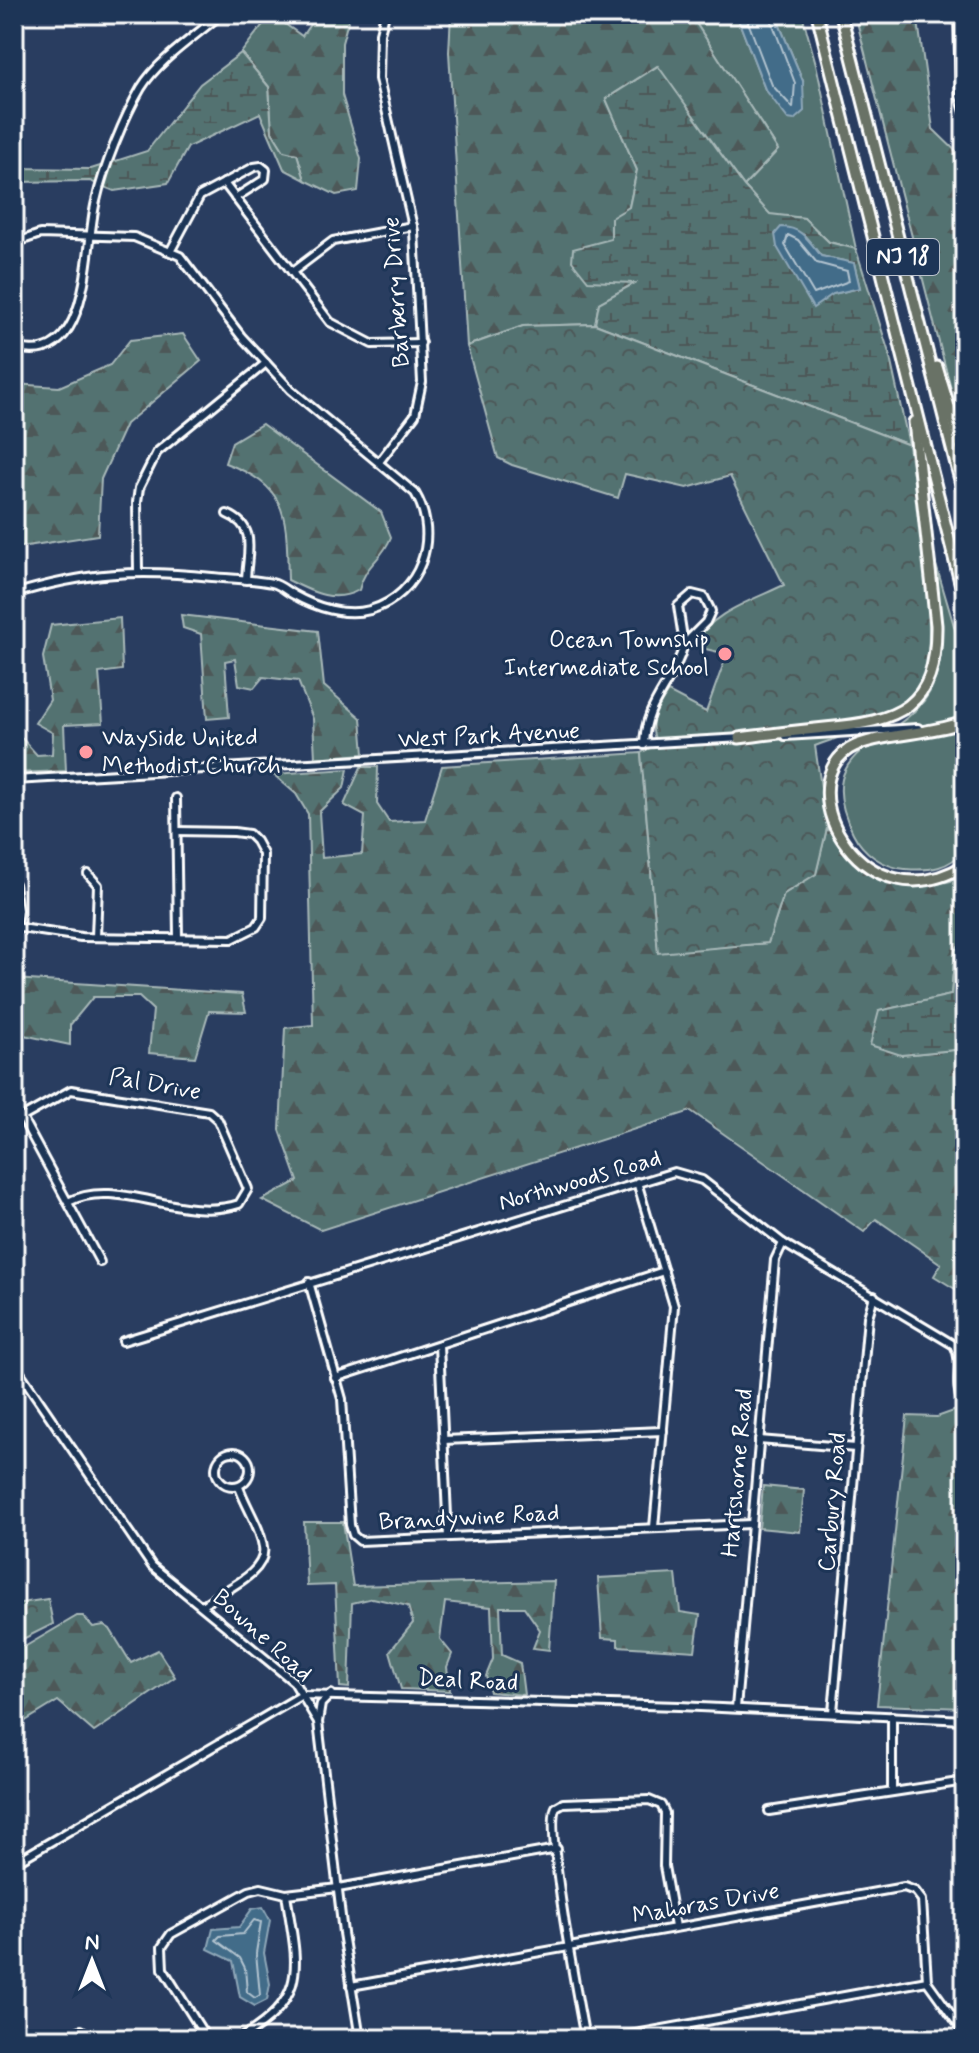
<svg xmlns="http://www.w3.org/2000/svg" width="979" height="2053" font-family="Mynerve,sans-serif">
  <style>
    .green { fill: #527271; stroke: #a8b8b8; stroke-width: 2 }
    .forest { fill: url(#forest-firs); stroke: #a8b8b8; stroke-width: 2 }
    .wetland { fill: url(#wetland-marsh); stroke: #a8b8b8; stroke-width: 2; fill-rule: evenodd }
    .park { fill: url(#park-crowns); stroke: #a8b8b8; stroke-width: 2 }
    .water { fill: #426c89; stroke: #8ea7b8; stroke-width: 2 }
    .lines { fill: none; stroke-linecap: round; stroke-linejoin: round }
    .shore { stroke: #b3c4d0; stroke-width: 2 }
    .minor-casing { stroke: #fff; stroke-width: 12 }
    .highway-casing { stroke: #fff; stroke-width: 15 }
    .minor { stroke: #1d3557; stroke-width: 6 }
    .highway { stroke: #697266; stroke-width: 9 }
    .poi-dot { fill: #ff9aa2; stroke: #1d3557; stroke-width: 3 }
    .labels { text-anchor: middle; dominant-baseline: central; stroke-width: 6; stroke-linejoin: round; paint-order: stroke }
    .shield { fill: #1d3557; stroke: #bbc2cd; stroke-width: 2 }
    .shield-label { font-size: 22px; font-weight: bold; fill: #fff }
    .street-label { font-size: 24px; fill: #fff; stroke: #1d3557 }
    .poi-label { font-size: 24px; fill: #fff; stroke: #1d3557; text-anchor: end }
  </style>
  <defs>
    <pattern id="forest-firs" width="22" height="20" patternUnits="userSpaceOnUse" patternTransform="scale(2)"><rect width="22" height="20" fill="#527271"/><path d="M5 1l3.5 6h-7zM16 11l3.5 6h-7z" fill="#4e5959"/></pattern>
    <pattern id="wetland-marsh" width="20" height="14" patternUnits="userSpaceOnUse" patternTransform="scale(2)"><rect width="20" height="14" fill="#527271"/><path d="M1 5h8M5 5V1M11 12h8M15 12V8" fill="none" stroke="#4e5959"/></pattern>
    <pattern id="park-crowns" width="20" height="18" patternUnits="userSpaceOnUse" patternTransform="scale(2)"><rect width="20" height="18" fill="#527271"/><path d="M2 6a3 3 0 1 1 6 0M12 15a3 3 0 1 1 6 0" fill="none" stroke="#4e5959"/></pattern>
  </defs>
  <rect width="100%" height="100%" fill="#293d60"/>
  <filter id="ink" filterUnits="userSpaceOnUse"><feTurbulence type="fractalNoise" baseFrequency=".0125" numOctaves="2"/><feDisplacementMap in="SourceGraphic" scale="16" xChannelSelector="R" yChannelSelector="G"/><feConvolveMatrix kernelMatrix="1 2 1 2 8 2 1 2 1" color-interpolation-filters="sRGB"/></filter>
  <g filter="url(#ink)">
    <g class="green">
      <polygon points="690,14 736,14 765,89 803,81 775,14 802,14 816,64 856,249 829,242 804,218 770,215 744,186 778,150"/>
      <path d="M934 558 965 663V849C949 869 930 871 905 869 883 867 863 853 853 833 806 739 907 747 933 685 950 645 938 600 934 558Z"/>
    </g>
    <g class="forest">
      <polygon points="271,14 302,36 317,14 350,14 342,43 342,95 361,159 358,191 336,195 305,180 297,154 284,152 272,132 269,87 241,53"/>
      <polygon points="451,14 690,14 778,150 744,186 657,66 606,99 637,170 629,207 636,282 599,303 595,324 523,326 467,346 449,52"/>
      <polygon points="855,14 917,14 933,129 965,160 965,444"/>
      <polygon points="183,334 201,361 126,424 101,479 98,535 14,548 14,384 59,387 110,365 130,340"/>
      <path d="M262 424 381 512 391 537C382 561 366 562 359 590 334 604 312 592 288 580 286 518 291 487 225 463L232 442Z"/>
      <polygon points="181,615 318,631 324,686 361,718 364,754 315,758 313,719 298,681 263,677 254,688 239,685 235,659 225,661 229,717 207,719 201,634 183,628"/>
      <polygon points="120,618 122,670 99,673 103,723 64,725 66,771 14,773 14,736 20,736 37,755 52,754 53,733 35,723 50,700 43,657 51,625"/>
      <path d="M641 753 658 952 768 943 784 894 816 873 827 828C855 864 888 896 936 884 947 882 957 881 965 873V938L955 950 951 995 879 1011 901 1055 965 1049V1295L934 1276 941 1264 876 1219 864 1232 691 1111 321 1230 262 1200 298 1181 280 1130 285 1028 313 1025 308 814 296 794 273 774 348 769 344 788 319 812 322 858 362 854 365 816 344 805 361 767H378L377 804 389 822 425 820 442 766Z"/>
      <polygon points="14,979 242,994 246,1012 209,1011 195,1057 149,1053 153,1010 139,997 93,997 70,1025 70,1045 14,1033"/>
      <polygon points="965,1407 965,1708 877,1705 907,1416 937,1417"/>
      <polygon points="763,1486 804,1490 800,1532 759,1528"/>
      <polygon points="304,1522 343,1522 353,1586 554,1581 549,1650 533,1648 540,1630 524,1607 500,1607 502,1655 520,1663 524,1695 490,1692 486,1676 493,1659 491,1607 445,1602 440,1639 452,1654 447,1667 450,1691 401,1689 390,1651 413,1623 408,1606 373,1598 352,1603 349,1688 340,1687 335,1585 307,1586"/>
      <polygon points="676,1574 680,1612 700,1615 695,1651 618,1646 618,1639 602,1638 598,1578"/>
      <polygon points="77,1616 83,1616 93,1627 104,1625 110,1629 131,1663 158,1650 175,1677 94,1732 58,1701 14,1728 14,1644 26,1646"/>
    </g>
    <g class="wetland">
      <polygon points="241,53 269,87 272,132 284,151 297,154 305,180 284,169 260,113 188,147 168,183 114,191 90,181 14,182 14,168 91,169 147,151 200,84"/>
      <path d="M658 66 744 186 770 214 804 218 829 242 856 249 889 353 909 445 595 324 599 303 635 283 588 281 572 261 573 249 611 239V218L629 207 637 170 606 99ZM803 234 821 256 854 263 860 288 833 294Z"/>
      <polygon points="965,938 965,1049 901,1055 870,1045 879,1011 951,995 955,950"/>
    </g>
    <g class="park">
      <path d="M595 324 909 445C915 496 943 646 920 688 902 722 848 733 815 746L827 828 816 874 784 894 768 943 658 953 641 753 657 744C647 722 655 711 668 692L706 712 727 654 693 646C709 613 753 600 784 585L730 476 687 488 625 474 618 498 512 465 498 458 467 346 523 326Z"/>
      <polygon points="48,1599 53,1624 19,1641 14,1640 14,1604"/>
    </g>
    <g class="water">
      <polygon points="736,14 775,14 803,81 804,111 794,120 788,119 765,89"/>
      <path d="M781 227C802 227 809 241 821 256L854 263 860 288 833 294 813 308 777 247 775 234Z"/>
      <polygon points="263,1907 270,1920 264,1953 270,1984 267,2000 255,2006 240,1997 233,1961 208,1949 213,1929 239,1927 252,1909"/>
    </g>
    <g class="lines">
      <g class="shore">
        <polyline points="745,14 772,85 793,108 795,83 769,14"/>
        <polygon points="788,235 798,240 817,263 847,271 849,281 814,294 785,245"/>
        <polygon points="254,1920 261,1922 256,1953 260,1995 255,1998 247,1992 245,1968 240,1958 216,1940 220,1936 243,1934"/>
      </g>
      <g class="minor-casing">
        <g id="minor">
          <polyline points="958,14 960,96 965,112"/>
          <polyline points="224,183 330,322 372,344 421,343"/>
          <path d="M14 250 20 241 40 234 134 237 180 256 241 336 291 390 415 493C441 537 421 595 370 610 345 617 315 607 294 595 286 591 281 585 272 583 253 579 232 579 212 577 137 569 87 572 14 594"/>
          <polyline points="171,250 200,196 254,167 261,166 266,170 265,179 235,198"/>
          <polyline points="292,272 333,241 413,226"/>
          <path d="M14 347C93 370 84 247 96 201 103 169 124 117 141 88 159 59 196 36 221 14"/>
          <polyline points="379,462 415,415 422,382 414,231 379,79 380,33 385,14"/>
          <path d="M227 514C258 527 247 552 246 580"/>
          <polyline points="138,570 137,502 139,488 157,452 266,363"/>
          <polygon points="692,594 704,597 711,611 706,622 684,644 678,606"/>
          <polyline points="785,736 918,728"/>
          <path d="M644 745C645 701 674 684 684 644"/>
          <polyline points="14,780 742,738"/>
          <polyline points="176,798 178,937"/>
          <polyline points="88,874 98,885 96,937"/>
          <polyline points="14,884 18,910 16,927"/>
          <polyline points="14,927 81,937 232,939 256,927 262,918 263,854 256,841 249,834 234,832 177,831"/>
          <polyline points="22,1118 100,1262"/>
          <path d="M14 1122 71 1090 209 1112 218 1120 248 1189 239 1204C181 1223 118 1176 68 1202"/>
          <polyline points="637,1182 674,1306 654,1527"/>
          <polyline points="309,1282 342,1399 350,1525 353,1535 360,1541 751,1524"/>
          <path d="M123 1341 674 1172 702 1180 783 1243 954 1345C964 1361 953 1383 962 1402"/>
          <polyline points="439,1345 448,1537"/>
          <polyline points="14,1364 152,1566 294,1682 318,1722 343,1933 360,2039"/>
          <polyline points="335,1378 664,1271"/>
          <polyline points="443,1440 663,1431"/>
          <polyline points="759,1440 856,1448"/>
          <circle cx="233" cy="1469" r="17"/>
          <path d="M202 1606C219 1591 268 1575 263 1547 260 1526 246 1507 239 1487"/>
          <polyline points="736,1708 775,1260 783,1243"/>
          <polyline points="833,1712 868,1317 874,1296"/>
          <polyline points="318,1722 321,1704 331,1694"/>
          <polyline points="892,1791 892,1716"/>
          <polyline points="769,1811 965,1781"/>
          <polyline points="14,1863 302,1695 679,1706 965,1720"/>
          <polyline points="351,1986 904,1887 915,1891 922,1900 927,1981 963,2031"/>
          <polyline points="686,2025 689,2039"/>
          <polyline points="61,2039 81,2030 94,2039"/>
          <polyline points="207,2039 163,1969 162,1947 171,1934 249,1891 261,1888 286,1894 338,1888 557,1849"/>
          <path d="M239 2039C311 1997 297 1966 286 1894"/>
          <path d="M585 2039C579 2005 544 1825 556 1807L563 1803 649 1800 661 1805 665 1813 664 1866 675 1927"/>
          <polyline points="608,2039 927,1981"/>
          <polyline points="954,2039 965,2029"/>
        </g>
      </g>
      <g class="highway-casing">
        <g id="highway">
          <polyline points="817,14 965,602"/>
          <polyline points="841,14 965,500"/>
          <polyline points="937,367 965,459"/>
          <path d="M957 724C929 734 870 735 849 749 788 790 865 927 965 865"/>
          <path d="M739 738C768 734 796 731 825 728 899 721 937 709 936 625L914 422"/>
        </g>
      </g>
      <use href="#minor" class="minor"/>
      <use href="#highway" class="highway"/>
    </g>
  </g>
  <g class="poi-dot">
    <circle cx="725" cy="654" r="8"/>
    <circle cx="86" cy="752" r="8"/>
  </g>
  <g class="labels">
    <rect class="shield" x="867" y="239" width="72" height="36" rx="6"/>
    <g class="shield-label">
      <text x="903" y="257">NJ 18</text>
    </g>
    <g class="street-label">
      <text transform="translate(397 292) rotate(-94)">Barberry Drive</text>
      <text transform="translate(489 736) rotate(-3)">West Park Avenue</text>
      <text transform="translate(155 1085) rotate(10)">Pal Drive</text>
      <text transform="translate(580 1181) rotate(-16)">Northwoods Road</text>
      <text transform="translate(738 1473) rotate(-85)">Hartshorne Road</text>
      <text transform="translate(833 1502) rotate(-85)">Carbury Road</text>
      <text transform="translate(469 1518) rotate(-3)">Brandywine Road</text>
      <text transform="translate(262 1636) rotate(42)">Bowne Road</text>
      <text transform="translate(468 1681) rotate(3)">Deal Road</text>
      <text transform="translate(706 1904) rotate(-10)">Mahoras Drive</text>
    </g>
    <g class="poi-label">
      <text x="709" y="640">Ocean Township<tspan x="709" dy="28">Intermediate School</tspan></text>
      <text x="102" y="738" text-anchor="start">Wayside United<tspan x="102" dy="28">Methodist Church</tspan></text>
    </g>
  </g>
  <rect width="979" height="2053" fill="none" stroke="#1d3557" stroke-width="48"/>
  <rect x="24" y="24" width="931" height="2005" fill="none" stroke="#fff" stroke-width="3" filter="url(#ink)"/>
  <g transform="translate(92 1961)" stroke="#1d3557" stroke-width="6" paint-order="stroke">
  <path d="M0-6L14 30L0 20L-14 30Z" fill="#ffffff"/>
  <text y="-12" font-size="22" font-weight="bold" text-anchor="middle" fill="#ffffff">N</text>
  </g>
</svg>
